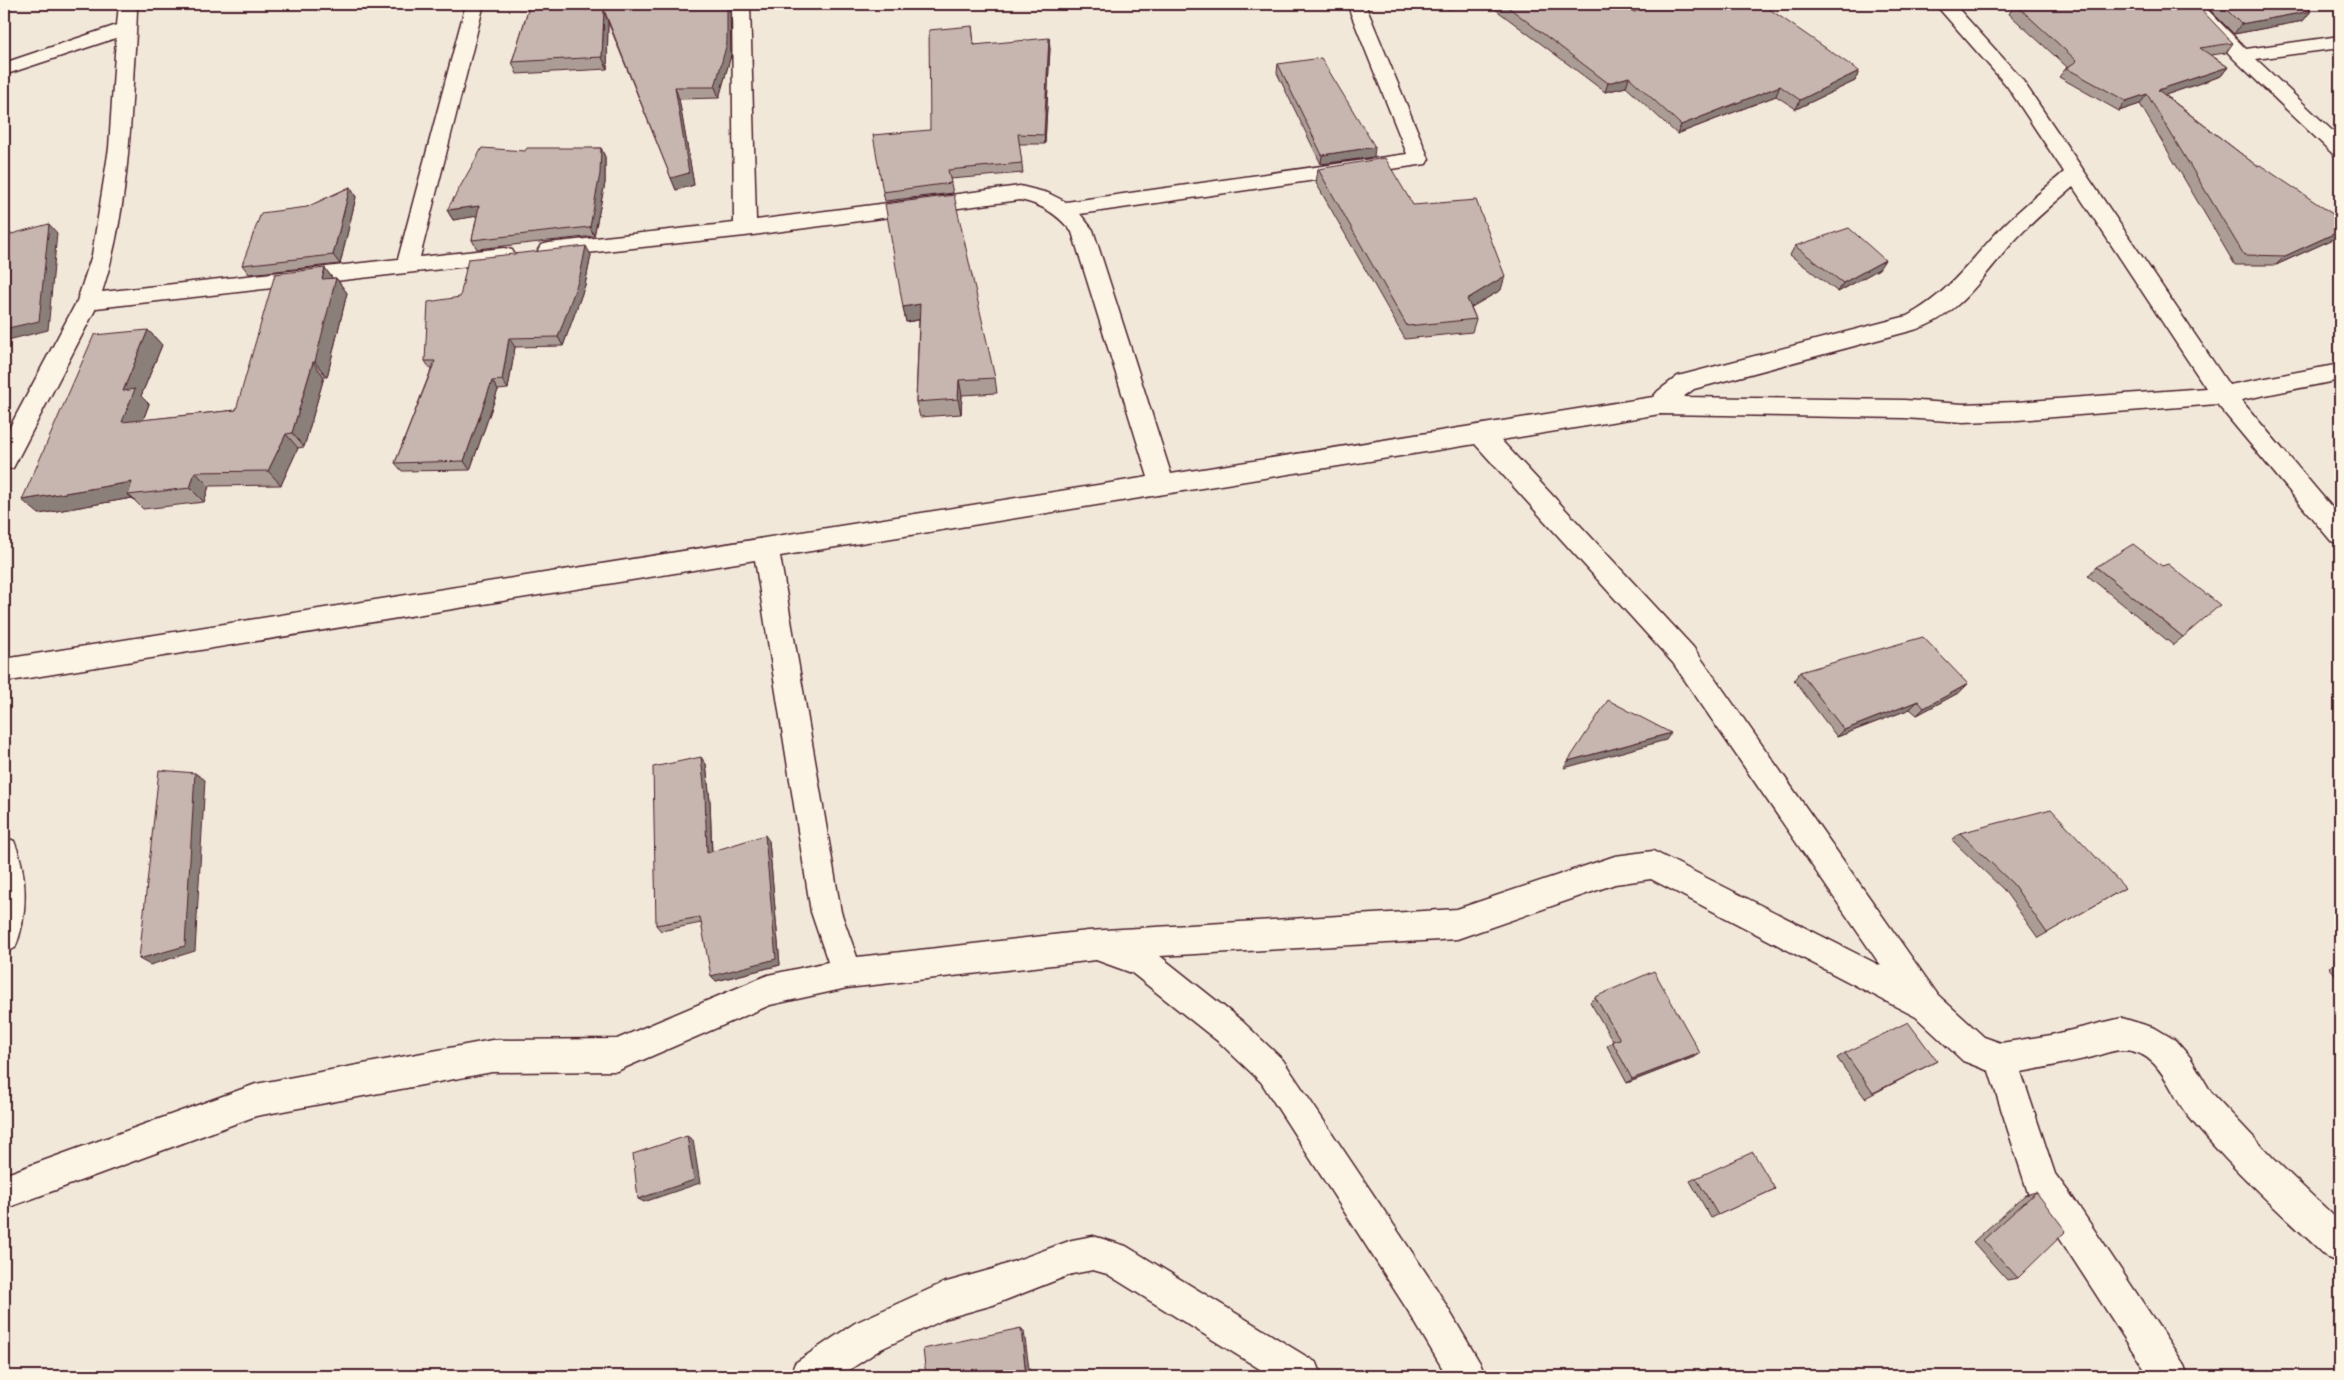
<svg xmlns="http://www.w3.org/2000/svg" width="2344" height="1380" font-family="'Balsamiq Sans',sans-serif">
  <style>
    .lines { fill: none; stroke-linecap: round; stroke-linejoin: round }
    .minor-casing { stroke: #4a1f2b; stroke-width: 3 }
    .minor { fill: #fcf5e5; fill-rule: evenodd }
    .wall { fill: #ab9d96; stroke: #4a1f2b }
    .shaded-wall { fill: #8b7f7a; stroke: #4a1f2b }
    .building { fill: #c7b6af; stroke: #4a1f2b }
  </style>
  <rect width="100%" height="100%" fill="#f1e8da"/>
  <filter id="ink" filterUnits="userSpaceOnUse"><feTurbulence type="fractalNoise" baseFrequency=".02" numOctaves="2"/><feDisplacementMap in="SourceGraphic" scale="10" xChannelSelector="R" yChannelSelector="G"/><feConvolveMatrix kernelMatrix="1 2 1 2 8 2 1 2 1" color-interpolation-filters="sRGB"/></filter>
  <g filter="url(#ink)">
    <g class="lines">
      <g class="minor-casing">
        <g id="minor">
          <path d="M119 4H137C137 30 134 57 133 84 129 154 124 225 102 292L398 259 466 4H484L420 257 504 248 512 250 515 255 512 260 504 262 96 308 13 468 4 470V438L77 301 92 255 109 148 116 38 4 75V63L117 25Z"/>
          <path d="M732 4H750L756 220 1020 186 1048 193 1066 202 1407 154 1347 4H1365L1429 159 1426 164 1080 214 1093 230 1171 474 1653 397 1658 391 1678 376 1907 316C1947 295 1970 261 2000 229 2020 209 2042 191 2064 172L2007 86 1935 4H1954L2021 78 2229 385 2340 364V380L2241 400 2340 517V544L2331 541 2217 404 2017 420 1963 422 1904 418 1660 414 1501 440 1693 647 1938 995 1984 1037 2001 1043 2051 1035 2122 1018 2155 1028 2175 1040 2190 1057 2211 1092 2274 1159 2340 1222V1263L2328 1258C2281 1213 2230 1168 2189 1117 2169 1093 2161 1050 2122 1050 2111 1050 2099 1056 2089 1058 2066 1063 2044 1068 2021 1072L2055 1174 2073 1198 2183 1363 2188 1376H2149L2049 1222 2029 1196 1989 1071 1963 1061 1916 1017 1651 879 1615 884 1457 939 1160 956 1242 1021 1283 1060 1436 1288 1480 1363 1485 1376H1447L1410 1314 1261 1082 1220 1043 1132 973 1096 960 847 988 770 1005 617 1071 492 1072 256 1116 4 1209V1175L256 1084 492 1040 617 1039 768 975 828 962 811 912 755 560 4 682V659L1148 477 1072 232C1057 214 1043 205 1020 200L745 236 549 257 541 255 538 250 541 245 549 243 734 223ZM2073 187 2206 388 2017 402 1963 404 1904 400 1683 397 1694 389 1914 330C1960 317 1985 272 2016 239 2034 220 2054 203 2073 187ZM1475 444 1673 663 1881 966 1653 851 1615 856 1457 909 1088 931 857 957 841 912 780 556Z"/>
          <polygon points="2183,4 2202,4 2246,49 2340,36 2340,48 2256,59 2340,138 2340,155 2333,154 2234,59"/>
          <path d="M4 837 14 841C28 872 28 918 15 948L4 953Z"/>
          <polygon points="1093,1236 1126,1246 1317,1363 1322,1376 1271,1376 1107,1274 1093,1270 1072,1274 993,1305 947,1318 881,1349 840,1376 790,1376 795,1363 855,1323 943,1283 993,1269 1072,1240"/>
        </g>
      </g>
      <use href="#minor" class="minor"/>
    </g>
    <g class="wall">
      <polygon points="530,4 730,4 731,55 719,98 679,99 694,185 676,190 608,22 607,69 517,74 512,62"/>
      <polygon points="1445,4 1552,4 1634,12 1859,71 1855,81 1796,109 1776,96 1677,134 1626,87 1605,92 1491,6 1447,9"/>
      <polygon points="2015,4 2233,43 2226,53 2211,55 2228,67 2221,76 2165,95 2257,166 2340,219 2340,236 2276,265 2235,265 2140,104 2119,111 2059,77 2067,67 2009,14"/>
      <polygon points="2204,4 2303,4 2311,11 2303,21 2234,34"/>
      <polygon points="972,26 974,45 1050,48 1045,144 1019,144 1023,173 950,179 953,193 885,201 883,192 930,130"/>
      <polygon points="1278,64 1374,157 1321,164 1277,73"/>
      <polygon points="601,148 605,157 605,183 594,236 477,249 472,240 477,216 453,220 447,210 525,151"/>
      <polygon points="1318,169 1413,205 1501,290 1471,307 1476,319 1472,332 1405,339 1316,183"/>
      <polygon points="350,187 356,197 340,264 249,274 242,265 307,207"/>
      <polygon points="1795,246 1879,269 1838,292 1790,255"/>
      <polygon points="591,255 585,285 563,346 515,347 508,389 498,390 470,470 402,471 395,463 431,370 425,361 460,297"/>
      <polygon points="325,268 332,278 336,278 347,293 327,377 324,377 304,447 298,448 281,485 209,486 204,502 143,509 132,498 39,514 148,330 162,345 141,396 149,404 143,420 236,410"/>
      <polygon points="903,307 995,378 997,393 962,395 961,414 920,417 916,402 919,320 906,322"/>
      <polygon points="2096,567 2183,637 2173,645 2088,576"/>
      <polygon points="1800,672 1968,684 1960,692 1917,715 1910,709 1837,737 1794,680"/>
      <polygon points="706,764 710,801 712,852 769,841 780,965 716,981 701,923 661,931 656,925"/>
      <polygon points="1960,833 2125,888 2038,938 2004,890 1952,840"/>
      <polygon points="2340,895 2340,901 2337,898"/>
      <polygon points="2340,962 2340,980 2329,967"/>
      <polygon points="1595,997 1694,1057 1627,1083 1607,1046 1613,1041 1590,1002"/>
      <polygon points="1845,1053 1937,1061 1865,1098 1837,1058"/>
      <polygon points="1696,1178 1775,1189 1711,1218 1690,1181"/>
      <polygon points="2036,1192 2018,1278 2007,1280 1973,1242 2025,1195"/>
    </g>
    <g class="shaded-wall">
      <polygon points="727,4 730,4 730,6 731,55 719,98 715,87"/>
      <polygon points="604,10 608,22 607,69 602,57"/>
      <polygon points="2311,11 2303,21 2234,34 2241,24"/>
      <polygon points="1049,38 1050,48 1045,144 1044,135"/>
      <polygon points="2228,67 2221,76 2151,100 2158,90"/>
      <polygon points="1859,71 1855,81 1796,109 1800,100"/>
      <polygon points="1629,77 1626,87 1605,92 1608,83"/>
      <polygon points="1780,86 1776,96 1677,134 1681,125"/>
      <polygon points="675,87 679,99 694,185 676,190 671,178"/>
      <polygon points="2147,94 2140,104 2119,111 2126,101"/>
      <polygon points="1375,147 1374,157 1321,164 1322,155"/>
      <polygon points="601,148 605,157 605,183 594,236 590,227"/>
      <polygon points="350,187 356,197 340,264 333,255"/>
      <polygon points="479,206 484,215 453,220 447,210"/>
      <polygon points="49,224 57,233 48,330 4,341 4,329"/>
      <polygon points="2340,231 2340,236 2276,265 2285,256"/>
      <polygon points="586,246 591,255 585,285 563,346 558,337"/>
      <polygon points="1885,260 1879,269 1838,292 1843,283"/>
      <polygon points="325,268 335,282 336,278 347,293 327,377 315,362 322,279"/>
      <polygon points="1505,276 1501,290 1463,312 1467,299"/>
      <polygon points="920,304 923,319 906,322 903,307"/>
      <polygon points="148,330 162,345 141,396 149,404 137,436 122,422 123,391"/>
      <polygon points="509,338 515,347 508,389 502,380"/>
      <polygon points="313,362 324,377 304,447 292,433"/>
      <polygon points="959,380 962,395 961,414 958,399"/>
      <polygon points="492,381 498,390 470,470 464,461"/>
      <polygon points="286,434 298,448 281,485 268,471"/>
      <polygon points="195,472 209,486 204,502 190,488"/>
      <polygon points="132,482 128,495 132,498 39,514 22,500"/>
      <polygon points="1968,684 1960,692 1917,715 1924,708"/>
      <polygon points="1918,701 1910,709 1837,737 1844,730"/>
      <polygon points="1671,733 1666,740 1564,768 1568,761"/>
      <polygon points="701,757 706,764 710,801 712,859 707,853"/>
      <polygon points="195,773 205,780 195,951 150,965 139,959"/>
      <polygon points="765,835 769,841 780,965 716,981 711,976"/>
      <polygon points="1700,1053 1694,1057 1627,1083 1632,1079"/>
      <polygon points="687,1136 693,1140 700,1183 644,1202 638,1199"/>
      <polygon points="1021,1328 1024,1331 1030,1376 1026,1376"/>
    </g>
    <g class="building">
      <polygon points="530,4 727,4 727,43 715,87 675,87 689,173 671,178 604,10 602,57 512,62"/>
      <polygon points="1504,4 1622,4 1634,12 1655,4 1762,4 1859,71 1800,100 1780,86 1681,125 1629,77 1608,83"/>
      <polygon points="2015,4 2196,4 2233,43 2200,48 2228,67 2158,90 2257,166 2260,165 2340,219 2340,231 2285,256 2244,255 2147,94 2126,101 2066,68 2077,61"/>
      <polygon points="2221,4 2303,4 2311,11 2241,24"/>
      <polygon points="972,26 974,45 1049,38 1044,135 1018,134 1022,163 948,170 951,183 883,192 873,135 930,130 929,30"/>
      <polygon points="1321,58 1375,147 1322,155 1278,64"/>
      <polygon points="482,148 525,151 527,148 601,148 600,174 590,227 472,240 479,206 447,210"/>
      <polygon points="1385,158 1413,205 1476,200 1505,276 1467,299 1476,319 1407,326 1318,169"/>
      <polygon points="350,187 333,255 242,265 261,213 307,207"/>
      <polygon points="954,195 995,378 959,380 958,399 916,402 920,304 903,307 885,204"/>
      <polygon points="49,224 39,321 4,329 4,236"/>
      <polygon points="1849,228 1885,260 1843,283 1795,246"/>
      <polygon points="586,246 580,276 558,337 509,338 502,380 492,381 464,461 395,463 435,361 425,361 428,302 460,297 468,259"/>
      <polygon points="325,268 322,279 336,278 315,362 313,362 292,433 286,434 268,471 195,472 190,488 128,495 132,482 22,500 94,335 148,330 123,391 135,389 122,422 236,410 275,274"/>
      <polygon points="2133,544 2162,566 2168,564 2220,605 2183,637 2096,567"/>
      <polygon points="1923,637 1968,684 1924,708 1918,701 1844,730 1800,672"/>
      <polygon points="1608,700 1671,733 1568,761"/>
      <polygon points="701,757 705,794 707,853 765,835 776,959 711,976 700,917 656,925 653,767"/>
      <polygon points="159,770 195,773 185,946 139,959"/>
      <polygon points="2051,809 2125,888 2047,933 2013,884 1960,833"/>
      <polygon points="1654,971 1700,1053 1632,1079 1612,1041 1620,1039 1595,997"/>
      <polygon points="1908,1022 1937,1061 1873,1093 1845,1053"/>
      <polygon points="687,1136 694,1180 638,1199 633,1154"/>
      <polygon points="1753,1152 1775,1189 1718,1215 1696,1178"/>
      <polygon points="2036,1192 2066,1231 2018,1278 1983,1240"/>
      <polygon points="1021,1328 1026,1376 926,1376 923,1349"/>
    </g>
  </g>
  <rect width="2344" height="1380" fill="none" stroke="#fcf5e5" stroke-width="20"/>
  <rect x="10" y="10" width="2324" height="1360" fill="none" stroke="#4a1f2b" stroke-width="2" filter="url(#ink)"/>
</svg>
